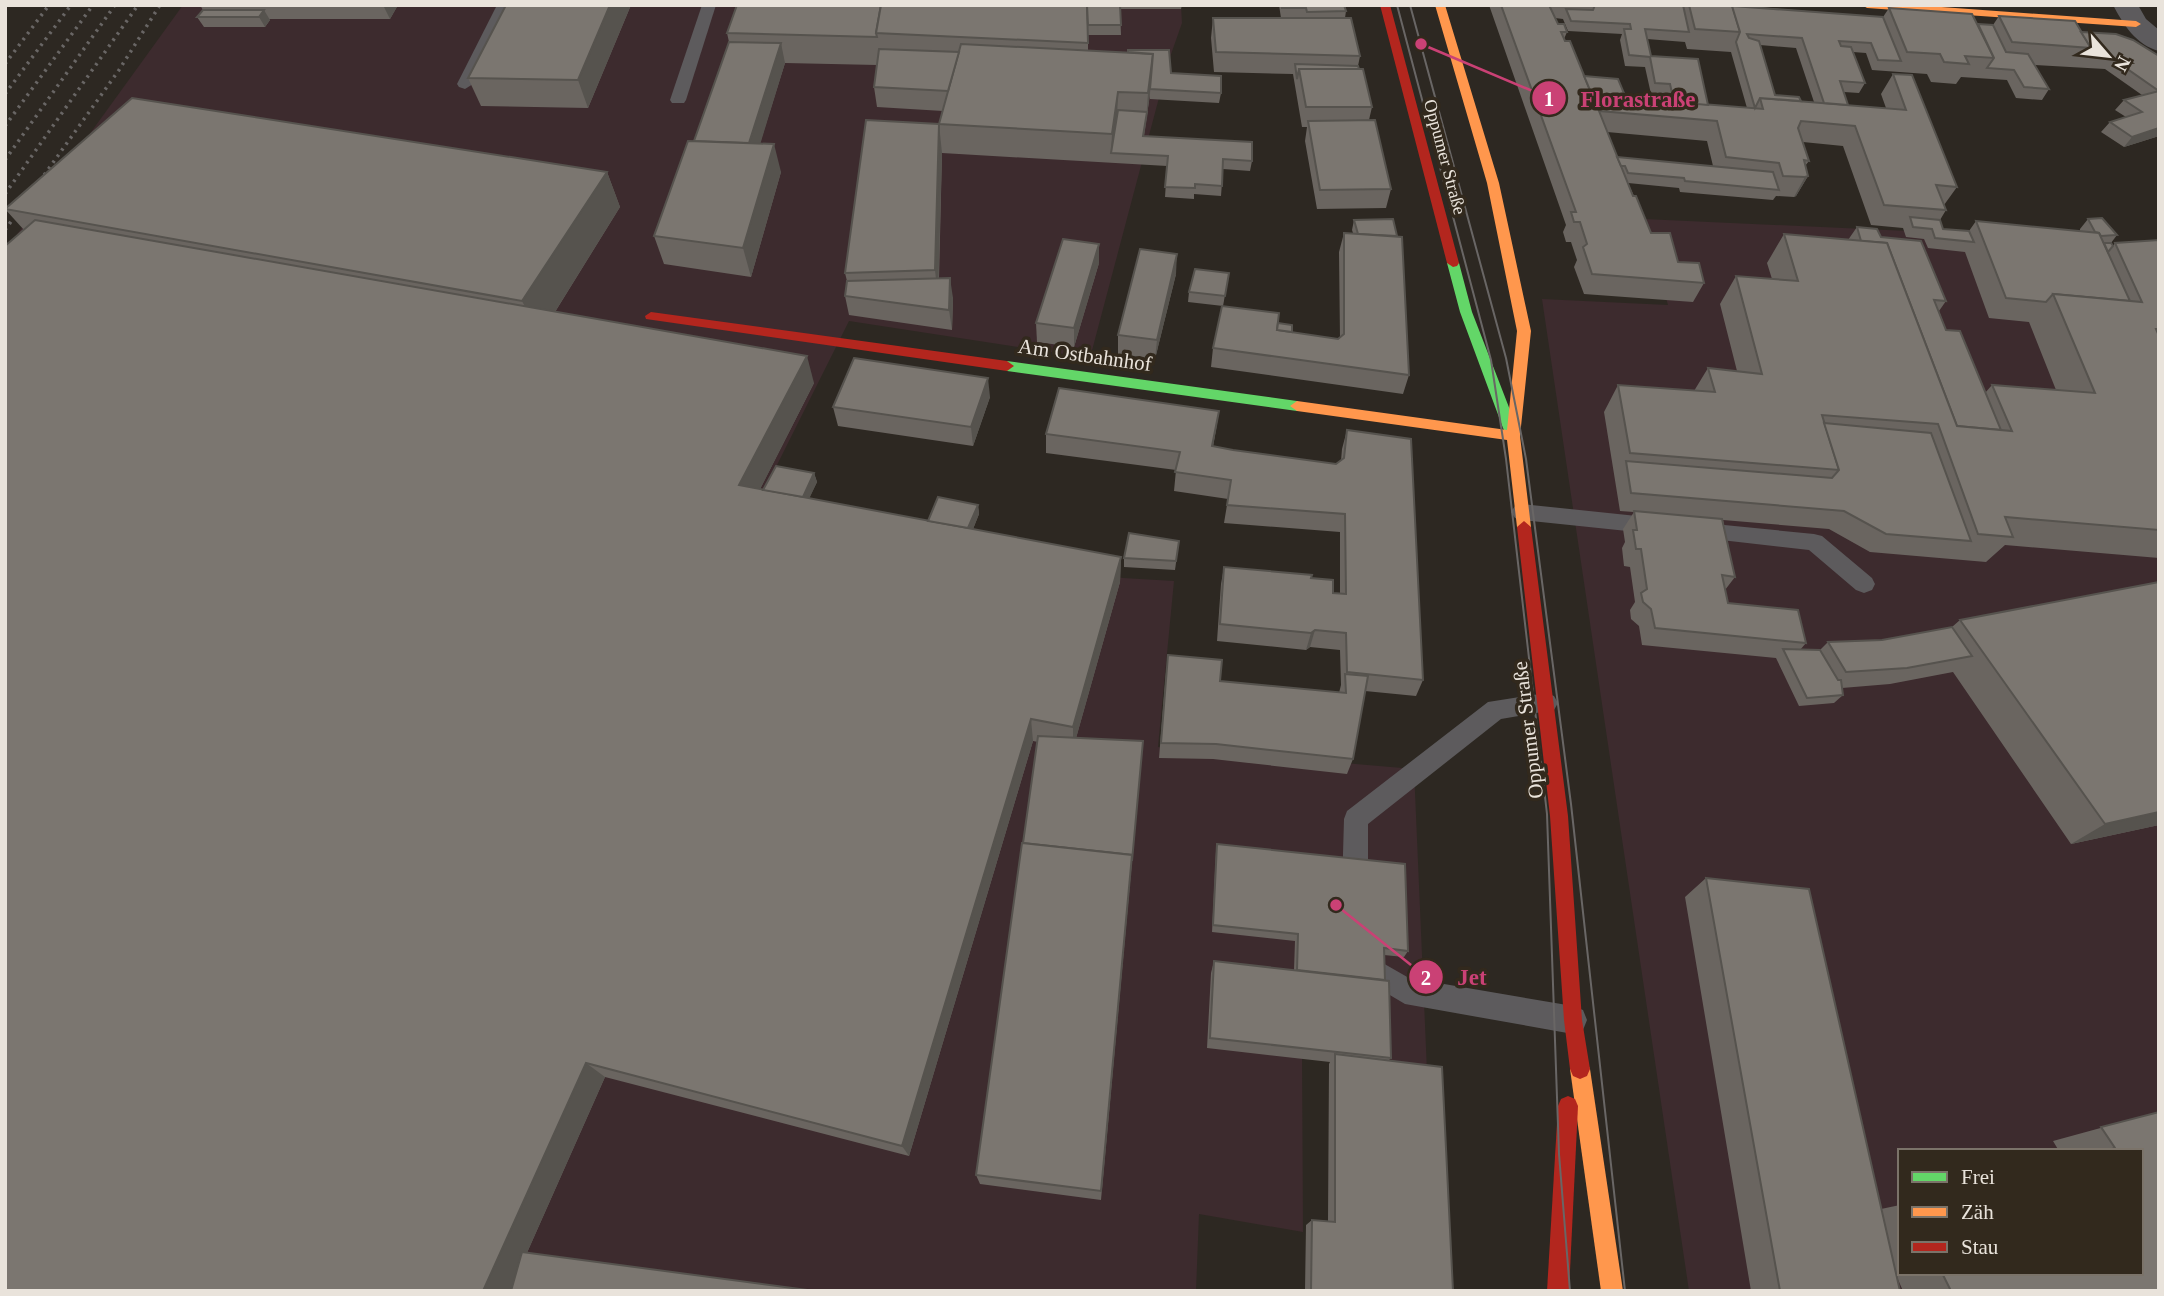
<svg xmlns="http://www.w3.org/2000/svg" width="2164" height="1296" font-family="'Times New Roman',serif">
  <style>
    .commercial { fill: #3d2b2e; fill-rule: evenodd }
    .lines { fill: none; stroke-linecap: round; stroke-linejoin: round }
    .lane { fill: #5d5b5d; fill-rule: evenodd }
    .street { fill: #5d5b5d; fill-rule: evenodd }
    .fast { fill: #63d668; fill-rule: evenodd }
    .slow { fill: #ff974d; fill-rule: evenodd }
    .jam { fill: #b3261e; fill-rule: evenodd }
    .tram { stroke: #696665; stroke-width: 2 }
    .rail { stroke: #696665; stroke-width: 3.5; stroke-dasharray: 2.5 5; stroke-linecap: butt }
    .wall { fill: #6a6560; fill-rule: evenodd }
    .shaded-wall { fill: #56534e }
    .building { fill: #7b7670; stroke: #56534e; stroke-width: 2 }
    .labels { text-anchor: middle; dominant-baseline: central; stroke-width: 7; stroke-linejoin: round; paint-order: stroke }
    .far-street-label { font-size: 18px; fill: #e9e3db; stroke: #32291d }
    .street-label { font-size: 21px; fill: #e9e3db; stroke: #32291d }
    .leader { fill: none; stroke: #ca4175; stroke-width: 2.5 }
    .callout-dot { fill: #ca4175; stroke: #32291d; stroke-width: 2.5 }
    .mark-label { font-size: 21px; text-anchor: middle; font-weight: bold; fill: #fff }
    .callout-label { font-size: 23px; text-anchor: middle; font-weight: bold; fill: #ca4175; stroke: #32291d; stroke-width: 7; stroke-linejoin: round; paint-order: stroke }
  </style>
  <rect width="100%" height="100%" fill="#2d2822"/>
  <g class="commercial">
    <polygon points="183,5 1181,5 1182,23 1169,60 1090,358 849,321 757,505 1123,578 1174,581 1158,747 1414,769 1427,1071 1302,1050 1303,1232 1199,1214 1196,1291 5,1291 5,251"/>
    <path d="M1644 219 2064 238 2159 456V1291H1689L1542 299 1668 305ZM1900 1151H2141V1273H1900Z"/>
  </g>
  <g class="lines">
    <g class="lane">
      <polygon points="497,5 512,5 473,84 465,89 459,87 457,84"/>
      <polygon points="702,5 716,5 686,100 684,103 672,103 670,100"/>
      <polygon points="1522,504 1656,518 1664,520 1667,526 1664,532 1656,534 1522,520 1515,518 1511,512 1515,506"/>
      <polygon points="1694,522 1814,534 1822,536 1872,578 1875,584 1872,590 1864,593 1856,590 1809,550 1686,536 1683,530 1686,524"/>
      <polygon points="1546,693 1554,696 1558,703 1554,710 1501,719 1368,824 1368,889 1364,898 1355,901 1346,898 1342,889 1344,819 1347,811 1488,702"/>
      <polygon points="1360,950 1409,978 1573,1006 1583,1010 1587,1020 1583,1030 1573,1034 1405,1004 1351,972 1347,963 1351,954"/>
    </g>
    <path class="street" d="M2113 5H2138L2146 19 2159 30V51C2136 45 2123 24 2113 5Z"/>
    <g class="fast">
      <polygon points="1453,259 1459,263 1472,312 1517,428 1515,432 1505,432 1503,428 1460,312 1447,263"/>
      <polygon points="1007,361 1297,401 1304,406 1297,411 1007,371 1000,366"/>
    </g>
    <g class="slow">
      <polygon points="1435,5 1445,5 1499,183 1531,331 1520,436 1531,527 1524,533 1517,527 1507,440 1297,411 1290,406 1297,401 1507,430 1517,331 1487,183"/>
      <polygon points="1862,5 1914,5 2136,21 2141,24 2136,27 1867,8"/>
      <polygon points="1580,1059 1587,1062 1590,1069 1623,1291 1601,1291 1570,1069 1573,1062"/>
    </g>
    <g class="jam">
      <polygon points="1380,5 1390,5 1459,263 1457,266 1453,267 1447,263"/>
      <polygon points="651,312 1007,361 1014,366 1007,371 646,319 645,316"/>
      <polygon points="1524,521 1531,527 1568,816 1582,1020 1590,1069 1587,1076 1580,1079 1573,1076 1570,1069 1564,1020 1550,816 1517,527"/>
      <polygon points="1568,1096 1575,1099 1578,1106 1569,1291 1547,1291 1558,1106 1561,1099"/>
    </g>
    <g class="tram">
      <polyline points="1397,5 1491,360 1506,459 1547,814 1559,1154 1570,1291"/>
      <polyline points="1410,5 1506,358 1526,459 1571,804 1625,1291"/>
    </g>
    <g class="rail">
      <polyline points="5,64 49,5"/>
      <polyline points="5,94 71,5"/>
      <polyline points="5,126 93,5"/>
      <polyline points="5,160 115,5"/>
      <polyline points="5,194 138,5"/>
      <polyline points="5,230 119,70 160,5"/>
    </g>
  </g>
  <g class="wall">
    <polygon points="200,5 398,5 390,19 269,19 270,20 265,27 204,27 197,17 203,10"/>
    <polygon points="631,5 588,108 481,106 468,78"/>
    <polygon points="737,5 1182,5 1181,9 1120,9 1121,35 1088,35 1088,50 1171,73 1221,93 1219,103 1150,99 1150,94 1144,136 1252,161 1250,171 1223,169 1221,196 1194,194 1194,199 1165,197 1167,166 942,153 939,279 953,298 952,330 849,315 845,296 847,281 845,273 939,124 943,111 877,107 874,87 877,65 785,63 760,143 781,172 751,277 664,264 654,236 694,141 729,42 727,33"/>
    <polygon points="1279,5 1344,5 1346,11 1345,18 1360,56 1358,66 1372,107 1369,120 1391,189 1386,208 1317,209 1305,141 1307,127 1302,127 1293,74 1214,72 1211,38 1213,18 1281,18"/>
    <path d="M1489 5H1732L1883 17 1889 8 1978 24 1993 25 1999 16 2081 32 2159 56V136L2124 147 2101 132 2110 122 2126 117 2115 110 2124 100 2142 95 2105 69 2035 65 2049 89 2042 100 2016 98 2007 80 1961 77 1956 84 1931 82 1927 74 1872 70 1866 53 1853 52 1865 83 1859 93 1844 92 1848 105 1886 108 1881 94 1893 74 1957 187 1944 205 1946 210 1940 220 1943 229 1969 231 1976 221 2080 231V229L2088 219 2117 235 2111 243 2113 246 2115 243 2159 240V558L2005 545 1986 562 1870 552 1829 529 1723 520 1735 577 1725 590 1728 603 1806 643 1800 650H1820L1828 642 1882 640 1952 627 1960 620 2159 825 2071 844 1953 672 1890 684 1842 688 1843 695 1834 703 1799 706 1776 658 1642 645 1639 626 1631 619 1630 610 1635 602 1630 567 1624 566 1622 548 1625 542 1623 529 1634 512 1620 511 1604 412 1618 385 1694 391 1708 368 1737 371 1720 304 1736 276 1772 279 1767 263 1784 234 1848 240 1857 227 1881 237 1946 301 1939 311 1946 330 1985 393 1992 385 2056 390 2029 322 1989 318 1965 252 1928 248 1924 239 1906 237 1903 228 1871 225 1843 146 1803 142 1809 161 1805 166 1808 176 1796 196 1794 197 1776 196 1773 200 1680 192 1679 188 1628 183 1651 233 1678 262 1704 283 1693 302 1584 294 1574 267 1577 260 1571 242H1566L1563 232 1566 225ZM1555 18 1563 19 1568 31 1622 34 1620 40 1625 66 1645 67 1651 94 1666 95 1667 101 1626 98 1584 76 1564 39 1567 32 1558 24ZM1647 39 1685 42 1687 49 1731 52 1747 108 1708 105 1651 56ZM1760 45 1796 48 1814 102 1801 101 1775 95ZM1607 132 1707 141 1713 166 1617 157Z"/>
    <polygon points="607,172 620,207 555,312 814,383 760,489 763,490 814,473 817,482 809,498 928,521 978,505 979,514 973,529 1121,557 1120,582 1076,738 1143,741 1101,1200 980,1184 976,1175 1038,742 1033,741 909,1156 605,1077 510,1291 5,1291 24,230 5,209 5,208"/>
    <polygon points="1354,220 1409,375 1403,394 1211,367 1213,348 1292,332 1338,339 1340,338 1339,252 1344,233 1353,233 1352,230"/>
    <polygon points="1099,263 1074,347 1037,342 1036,323"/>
    <polygon points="1229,273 1223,306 1188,302 1189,292"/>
    <polygon points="1176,274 1155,359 1118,354 1118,335"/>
    <polygon points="990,397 973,446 838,426 833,407"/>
    <polygon points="1219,411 1213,447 1336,464 1341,461 1342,449 1347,430 1423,680 1416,696 1365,691 1353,759 1347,774 1213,759 1159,758 1166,672 1220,681 1339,693 1341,685 1340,650 1310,647 1306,650 1217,641 1221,584 1224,567 1311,578 1333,593 1340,593 1340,532 1224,523 1228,499 1174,491 1176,470 1046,453 1046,434"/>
    <polygon points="1179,541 1175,570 1124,567 1124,558"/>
    <polygon points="1217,844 1408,951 1404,957 1384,955 1385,980 1391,1058 1389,1060 1453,1291 1305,1291 1306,1225 1312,1220 1328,1221 1329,1064 1330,1062 1207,1048 1211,973 1214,961 1294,970 1295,941 1212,932 1216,851"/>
    <polygon points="1706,878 1881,1209 1900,1205 1900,1273 2141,1273 2141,1151 2059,1151 2053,1141 2159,1112 2159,1291 1903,1291 1896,1275 1900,1291 1751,1291 1685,897"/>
  </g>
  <g class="shaded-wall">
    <polygon points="383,5 398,5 390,19"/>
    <polygon points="610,5 631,5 588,108 578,80"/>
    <polygon points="264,10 270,20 265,27 259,17"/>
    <polygon points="781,43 785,63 752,171 747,151"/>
    <polygon points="1153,54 1150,94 1146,122 1148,93"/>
    <polygon points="1118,92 1117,120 1111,153 1112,134"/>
    <polygon points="939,124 942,153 938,298 935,270"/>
    <polygon points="2159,128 2159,136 2124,147 2132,137"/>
    <polygon points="774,144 781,172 751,277 743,248"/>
    <polygon points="607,172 620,207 540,336 522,301"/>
    <polygon points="1808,176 1796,196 1794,197 1805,177"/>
    <polygon points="1099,244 1099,263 1074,347 1074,328"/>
    <polygon points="1177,254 1176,274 1155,359 1157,340"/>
    <polygon points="950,278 953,298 952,330 949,310"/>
    <polygon points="807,356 814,383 749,511 739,485"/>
    <polygon points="988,378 990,397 973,446 971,427"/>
    <polygon points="1219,411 1216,430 1209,465 1212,446"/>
    <polygon points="814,473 817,482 803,512 800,503"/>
    <polygon points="978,505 979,514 967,544 966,535"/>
    <polygon points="1121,557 1120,582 1073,749 1073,727"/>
    <polygon points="1315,630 1310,647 1306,650 1311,633"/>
    <polygon points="1031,719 1033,741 909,1156 902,1146"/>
    <polygon points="2159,812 2159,825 2071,844 2105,824"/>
    <polygon points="586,1063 605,1077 510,1291 483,1291"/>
  </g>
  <g class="building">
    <polygon points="506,5 610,5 578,80 468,78"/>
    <polygon points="737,5 881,5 876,33 877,37 727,33"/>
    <polygon points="881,5 1087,5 1088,43 876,33"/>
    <polygon points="1087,5 1120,5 1121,25 1088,25"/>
    <polygon points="1282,5 1344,5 1346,11 1307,12 1306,8 1282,8"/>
    <polygon points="1501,5 1549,5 1558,24 1564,24 1567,32 1561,32 1565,41 1570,41 1592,95 1763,109 1760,98 1906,110 1893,74 1912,75 1957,187 1936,185 1946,210 1884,205 1855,126 1801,121 1798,128 1809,161 1804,160 1808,176 1805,177 1783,176 1779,163 1726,157 1717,121 1599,111 1633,196 1636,196 1651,233 1670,233 1678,262 1699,263 1704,283 1592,274 1583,247 1587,244 1580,222 1574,222 1571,212 1576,212"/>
    <polygon points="1595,5 1683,5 1689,32 1645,29 1651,56 1698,59 1708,105 1674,102 1670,84 1655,83 1650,57 1629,55 1624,29 1631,29 1630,24 1571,21 1566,9 1593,10"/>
    <polygon points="1689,5 1732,5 1740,32 1695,29"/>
    <polygon points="1732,6 1883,17 1901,61 1878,60 1871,43 1839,41 1841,46 1851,47 1865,83 1840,81 1848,105 1824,103 1802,38 1747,34 1749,38 1759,41 1775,95 1799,97 1801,101 1760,98 1755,108 1736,42 1740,32"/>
    <polygon points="1889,8 1972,14 1994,58 1965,56 1969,64 1944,62 1940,54 1907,52"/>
    <polygon points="203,10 264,10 259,17 197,17"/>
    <polygon points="1999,16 2075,21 2091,48 2012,42"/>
    <polygon points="1213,18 1351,18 1360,56 1216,52"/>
    <polygon points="1978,24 1993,25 2006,52 2028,54 2049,89 2024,87 2014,70 1987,68 1994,58"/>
    <polygon points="2081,32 2116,34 2133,40 2159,56 2159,91 2113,59 2084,56 2091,48"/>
    <polygon points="729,42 781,43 749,143 694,141"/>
    <polygon points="961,44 1153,54 1148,93 1118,92 1112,134 939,124"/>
    <polygon points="879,49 959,52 948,91 874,87"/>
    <polygon points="1128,50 1169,50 1171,73 1221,76 1221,93 1150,89 1153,54 1128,52"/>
    <polygon points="1295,64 1358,66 1359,69 1299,69 1297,79"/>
    <polygon points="1299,69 1363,69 1372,107 1306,107"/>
    <polygon points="1584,76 1618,79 1626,98 1592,95"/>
    <polygon points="2159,91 2159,128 2132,137 2110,122 2142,112 2124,100"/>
    <polygon points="132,98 607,172 522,301 5,209"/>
    <polygon points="1118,110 1147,112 1143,136 1252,142 1252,161 1223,159 1222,186 1195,184 1195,188 1165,187 1168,156 1111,153"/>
    <polygon points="866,120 939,124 935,270 845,273"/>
    <polygon points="1375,120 1391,189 1320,190 1308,121"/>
    <polygon points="688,141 774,144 743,248 654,236"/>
    <polygon points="1617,157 1773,172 1779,190 1685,181 1684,178 1628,173 1625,166 1621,166"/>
    <polygon points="1910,217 1940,220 1943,229 1969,231 1974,242 1935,238 1932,229 1913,227"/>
    <polygon points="2102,218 2117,235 2101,236 2099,233 2095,232 2088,219"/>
    <polygon points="1393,219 1397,236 1358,234 1354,220"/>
    <polygon points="35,220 807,356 739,485 1121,557 1073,727 1031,719 902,1146 586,1063 483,1291 5,1291 5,246"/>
    <polygon points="1976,221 2099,233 2130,301 2053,294 2046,302 2006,298"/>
    <polygon points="1857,227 1877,229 1881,237 1921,241 1946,301 1934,300 1946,330 1960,331 2001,430 1957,426 1887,243 1861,241"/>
    <polygon points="1344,233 1402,237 1409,375 1213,348 1222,306 1279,313 1277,330 1338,339 1344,334"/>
    <polygon points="1784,234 1887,243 1957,426 2012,431 1992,385 2095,393 2053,294 2142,302 2115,243 2159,240 2159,329 2156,329 2159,336 2159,530 2005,517 2013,537 1978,534 1938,424 1822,415 1839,470 1630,453 1618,385 1715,392 1708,368 1762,374 1736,276 1798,281"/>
    <polygon points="1063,239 1099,244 1074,328 1036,323"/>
    <polygon points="2104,243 2111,243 2113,246 2108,252"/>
    <polygon points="1140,249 1177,254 1157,340 1118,335"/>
    <polygon points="1195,269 1229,273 1225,296 1189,292"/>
    <polygon points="950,278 949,310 845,296 847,281"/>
    <polygon points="1278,323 1292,325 1292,332 1277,330"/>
    <polygon points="854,358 988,378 971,427 833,407"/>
    <polygon points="1059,388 1219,411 1212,446 1233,450 1336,464 1344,458 1347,430 1411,439 1423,680 1347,672 1346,633 1315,630 1311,633 1220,624 1224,567 1312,575 1311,578 1333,580 1333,593 1346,594 1345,514 1227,505 1231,480 1175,472 1180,452 1046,434"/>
    <polygon points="1824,423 1931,433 1971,541 1886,534 1844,511 1631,493 1626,461 1832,478 1839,470"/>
    <polygon points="776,466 814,473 803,497 763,490"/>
    <polygon points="938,497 978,505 968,528 928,521"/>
    <polygon points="1634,511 1722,519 1735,577 1722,575 1728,603 1798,610 1806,643 1655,628 1651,609 1643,602 1641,593 1647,589 1641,549 1636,549 1633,530 1637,530"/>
    <polygon points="1129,533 1179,541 1176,561 1124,558"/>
    <polygon points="2159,582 2159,812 2105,824 1960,620"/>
    <polygon points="1952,627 1972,656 1907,668 1846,672 1828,642 1882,640"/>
    <polygon points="1783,649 1820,650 1838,680 1841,680 1843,695 1807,698"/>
    <polygon points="1168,655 1222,660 1220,681 1346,693 1345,674 1368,676 1353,759 1216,744 1161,743"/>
    <polygon points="1038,736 1143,741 1132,861 1132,855 1023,843"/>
    <polygon points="1022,843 1132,855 1101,1191 976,1175"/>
    <polygon points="1217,844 1405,864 1408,951 1384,948 1385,980 1297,970 1298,934 1213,925"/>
    <polygon points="1706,878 1809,889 1900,1291 1780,1291"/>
    <polygon points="1214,961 1389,981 1391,1058 1210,1038"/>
    <polygon points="1335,1054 1442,1067 1453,1291 1311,1291 1312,1220 1335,1222"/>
    <polygon points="2159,1112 2159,1291 1951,1291 1942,1273 2141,1273 2141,1151 2106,1151 2115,1148 2101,1127"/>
    <polygon points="522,1252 815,1291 511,1291"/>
  </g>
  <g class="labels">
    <g class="far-street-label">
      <text transform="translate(1445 157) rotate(75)">Oppumer Straße</text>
    </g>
    <g class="street-label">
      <text transform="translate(1085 355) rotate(8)">Am Ostbahnhof</text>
      <text transform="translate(1528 730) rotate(-97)">Oppumer Straße</text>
    </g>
  </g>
  <path class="leader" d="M1421 44L1549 98M1336 905L1426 977"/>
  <g class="callout-dot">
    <circle cx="1421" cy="44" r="7"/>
    <circle cx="1336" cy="905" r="7"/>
    <circle cx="1549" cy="98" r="18"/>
    <circle cx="1426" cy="977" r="18"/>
  </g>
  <g class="mark-label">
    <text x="1549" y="106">1</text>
    <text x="1426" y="985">2</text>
  </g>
  <g class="callout-label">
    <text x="1638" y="107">Florastraße</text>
    <text x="1472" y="985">Jet</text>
  </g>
  <rect width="2164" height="1296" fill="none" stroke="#e9e3db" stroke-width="14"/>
  <rect x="1898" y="1149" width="245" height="126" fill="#32291d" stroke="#7b7369" stroke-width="2"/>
  <rect x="1912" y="1172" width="35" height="10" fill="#63d668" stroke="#7b7369" stroke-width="2"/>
  <text x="1961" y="1184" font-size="21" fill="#e9e3db">Frei</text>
  <rect x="1912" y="1207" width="35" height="10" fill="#ff974d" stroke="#7b7369" stroke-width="2"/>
  <text x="1961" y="1219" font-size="21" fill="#e9e3db">Zäh</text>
  <rect x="1912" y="1242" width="35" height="10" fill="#b3261e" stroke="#7b7369" stroke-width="2"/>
  <text x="1961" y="1254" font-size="21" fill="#e9e3db">Stau</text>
  <g transform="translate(2108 56) rotate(118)" stroke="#32291d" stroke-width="5" paint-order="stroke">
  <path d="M0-5L12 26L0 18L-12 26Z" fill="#e9e3db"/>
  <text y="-10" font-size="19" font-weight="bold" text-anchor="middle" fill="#e9e3db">N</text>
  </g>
</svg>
